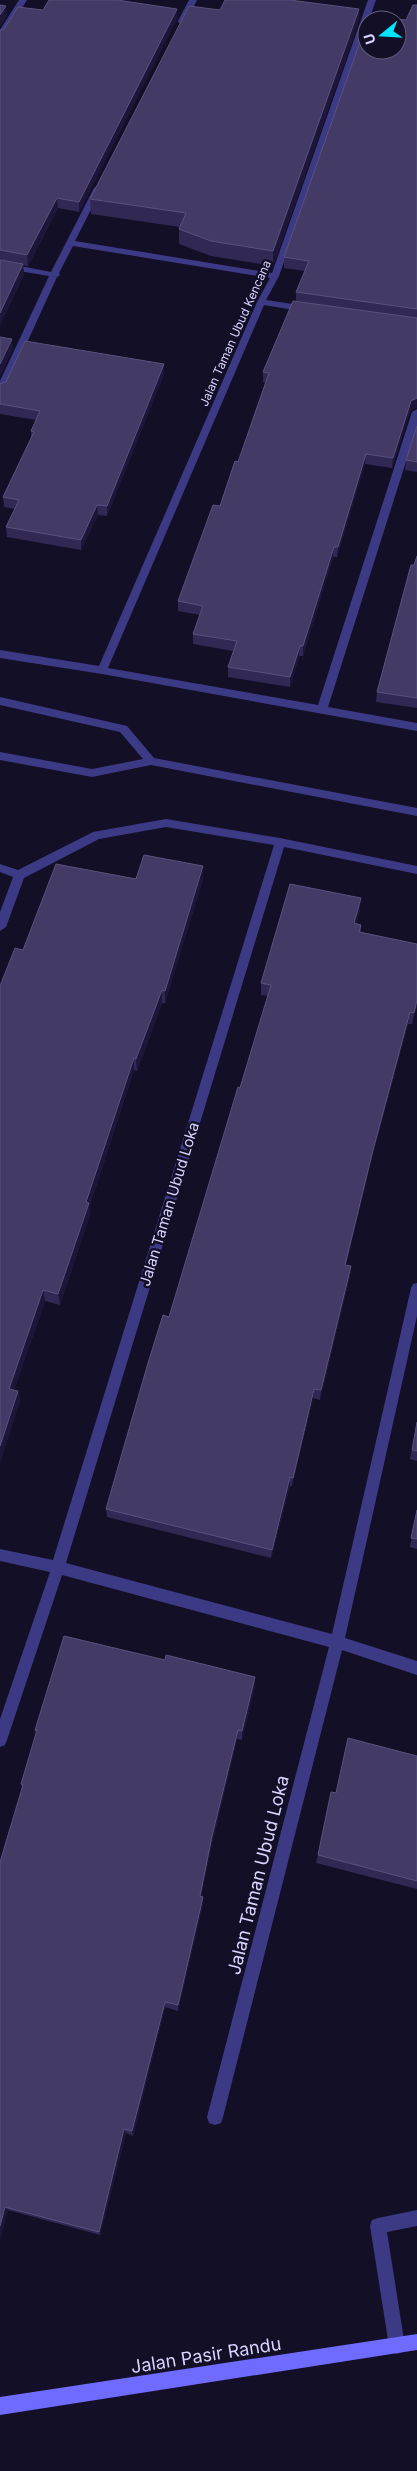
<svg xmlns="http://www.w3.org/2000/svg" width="417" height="2471" font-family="Inter,sans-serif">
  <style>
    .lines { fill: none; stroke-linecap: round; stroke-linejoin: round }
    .service { fill: #3d3a85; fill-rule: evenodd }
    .minor { fill: #3d3a85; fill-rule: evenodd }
    .secondary { fill: #6f6bff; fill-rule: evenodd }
    .wall { fill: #312854 }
    .shaded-wall { fill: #1d163a }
    .building { fill: #433a66; stroke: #5a527e }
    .labels { text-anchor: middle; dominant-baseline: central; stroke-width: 5; stroke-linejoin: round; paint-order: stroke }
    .far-street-label { font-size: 12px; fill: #d9d4ff; stroke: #130f26 }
    .street-label { font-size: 15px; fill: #d9d4ff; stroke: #130f26 }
    .near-street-label { font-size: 18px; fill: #d9d4ff; stroke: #130f26 }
  </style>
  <rect width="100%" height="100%" fill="#130f26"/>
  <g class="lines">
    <polygon class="service" points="417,2210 417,2226 387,2232 405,2346 403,2352 397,2354 391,2352 389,2346 370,2226 372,2220 378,2218"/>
    <g class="minor">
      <polygon points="19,0 27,0 3,38 0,38 0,30"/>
      <polygon points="189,0 197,0 185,23 179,23 178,21"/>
      <polygon points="368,0 376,0 369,20 367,20 367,25 279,276 266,300 306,306 310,309 306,312 264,305 108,668 318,705 412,412 417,409 417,427 328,707 417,723 417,731 102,674 0,658 0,650 99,666 257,302 270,278 73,246 59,273 60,275 57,277 5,391 0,394 0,381 49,276 0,268 0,262 51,272 94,188 98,185 102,188 75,241 272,273"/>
      <polygon points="0,697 127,726 154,758 417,808 417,816 151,765 92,777 0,760 0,752 92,769 143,759 120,732 0,705"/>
      <polygon points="166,819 280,838 417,866 417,874 284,847 66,1563 332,1634 411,1288 413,1284 417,1283 417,1316 345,1638 417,1661 417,1675 342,1650 223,2117 221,2123 215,2125 209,2123 207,2117 329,1647 62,1575 7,1740 5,1745 0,1747 0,1719 50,1572 0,1561 0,1549 53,1560 274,845 166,827 99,839 24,878 6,927 0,931 0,912 13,877 0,872 0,864 18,870 93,832"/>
    </g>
    <polygon class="secondary" points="417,2334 417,2350 0,2415 0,2397"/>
  </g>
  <g class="wall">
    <polygon points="417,5 417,407 410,411 392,468 365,464 337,557 333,557 303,656 299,656 290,687 228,677 228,667 233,651 193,644 193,634 200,615 178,611 178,601 220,506 238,462 266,383 263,382 263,372 296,301 296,292 305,271 284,268 284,257 406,20"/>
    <polygon points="177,9 177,19 79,212 58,208 28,266 23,265 24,274 0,325 0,30 4,29 43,10"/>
    <polygon points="359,9 358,24 273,266 211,256 179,244 179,229 180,227 91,214 90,199 220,10"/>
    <polygon points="164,364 164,374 107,516 98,515 81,550 7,537 6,527 15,509 4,507 3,497 31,438 31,431 36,420 0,414 0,384"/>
    <polygon points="417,426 417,472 405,470 406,460"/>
    <polygon points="417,556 417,708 376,702 377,692"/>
    <polygon points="136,879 203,879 165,1003 162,1003 137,1071 134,1070 90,1205 90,1214 60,1305 45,1301 14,1390 18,1391 20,1401 0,1462 0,986 23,950"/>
    <polygon points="360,910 356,924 361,925 361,932 417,944 417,1005 412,1024 408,1024 371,1161 346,1265 351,1266 350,1276 320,1400 313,1398 292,1486 290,1486 271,1558 107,1517 106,1509 169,1317 268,996 261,995 261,983"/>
    <polygon points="417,1422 417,1461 410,1459"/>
    <polygon points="417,1509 417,1549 410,1547"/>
    <polygon points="165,1660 255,1677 255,1686 242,1740 237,1739 212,1844 201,1896 203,1904 178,2011 165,2007 133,2136 126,2133 100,2235 8,2210 0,2239 0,1862 22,1789 21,1784 36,1734 35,1730"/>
    <polygon points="417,1756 417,1889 316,1863 318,1855 336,1793"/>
  </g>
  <g class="shaded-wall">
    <polygon points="6,6 7,16 0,27 0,15"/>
    <polygon points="177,9 177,19 79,212 79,202"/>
    <polygon points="359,9 358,24 273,266 273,251"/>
    <polygon points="57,198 58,208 28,266 27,255"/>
    <polygon points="23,264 24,274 0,325 0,313"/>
    <polygon points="12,339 13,349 0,377 0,364"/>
    <polygon points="164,364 164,374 107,516 107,506"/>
    <polygon points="417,398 417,407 410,411 392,468 393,458 411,401"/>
    <polygon points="366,454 365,464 337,557 338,547"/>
    <polygon points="97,505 98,515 81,550 81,540"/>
    <polygon points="334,547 333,557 303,656 303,646"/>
    <polygon points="300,646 299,656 290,687 290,677"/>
    <polygon points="203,866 203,879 165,1003 165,991"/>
    <polygon points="361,898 360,910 353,935 354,923"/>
    <polygon points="162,990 162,1003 137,1071 136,1059"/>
    <polygon points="417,1000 417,1005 412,1024 414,1013"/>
    <polygon points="410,1012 408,1024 371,1161 344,1275 345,1265 373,1150"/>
    <polygon points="134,1058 134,1070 90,1205 90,1214 60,1305 58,1294 86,1202"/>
    <polygon points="351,1266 350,1276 320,1400 321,1390"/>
    <polygon points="43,1290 45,1301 11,1399 9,1389"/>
    <polygon points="314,1389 313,1398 292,1486 293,1478"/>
    <polygon points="18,1391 20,1401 0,1462 0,1446"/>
    <polygon points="290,1477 290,1486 271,1558 272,1550"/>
    <polygon points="255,1677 255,1686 242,1740 242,1731"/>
    <polygon points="238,1730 237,1739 212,1844 200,1903 200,1896 212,1836"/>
    <polygon points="203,1897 203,1904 178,2011 178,2005"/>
    <polygon points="165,2002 165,2007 133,2136 132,2131"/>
    <polygon points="124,2129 126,2133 100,2235 99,2232"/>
    <polygon points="5,2207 8,2210 0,2239 0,2226"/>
  </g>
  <g class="building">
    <polygon points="49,0 117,0 177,9 79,202 57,198 27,255 0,250 0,30 4,29 18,7 43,10"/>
    <polygon points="225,0 290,0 359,9 273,251 211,241 179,229 186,213 90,199 189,6 220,10"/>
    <polygon points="0,5 6,6 0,15"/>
    <polygon points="413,5 417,5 417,309 296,292 309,261 284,257 367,22 367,50 397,50 397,20 368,20 370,15 406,20"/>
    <polygon points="0,260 23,264 0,313"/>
    <polygon points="293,301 417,318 417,398 411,401 393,458 366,454 338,547 334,547 303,646 300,646 290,677 228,667 237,641 193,634 203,606 178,601 213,505 220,506 235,461 238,462 269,373 263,372"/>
    <polygon points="0,337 12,339 0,364"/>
    <polygon points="25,341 164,364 107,506 97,505 81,540 6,527 19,500 3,497 34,432 31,431 40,411 0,404 0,384 6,382"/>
    <polygon points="417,426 417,462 406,460"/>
    <polygon points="417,556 417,698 377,692 411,565 414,565"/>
    <polygon points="144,855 203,866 165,991 162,990 136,1059 134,1058 86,1202 89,1203 58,1294 43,1290 9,1389 18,1391 0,1446 0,986 15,948 23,950 56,864 136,879"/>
    <polygon points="290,884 361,898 354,923 361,925 359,932 417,944 417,1000 414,1013 410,1012 373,1150 345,1265 351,1266 321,1390 314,1389 293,1478 290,1477 272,1550 106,1509 148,1363 163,1315 169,1317 238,1087 240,1088 271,985 261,983"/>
    <polygon points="417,1422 417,1451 412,1450"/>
    <polygon points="417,1510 417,1539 411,1538"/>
    <polygon points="64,1636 165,1660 166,1655 255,1677 242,1731 238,1730 212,1836 200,1896 203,1897 178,2005 165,2002 132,2131 124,2129 99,2232 5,2207 0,2226 0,1862 23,1785 21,1784 37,1730 35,1730"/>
    <polygon points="348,1738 417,1756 417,1881 318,1855 331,1792 336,1793"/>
  </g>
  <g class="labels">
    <g class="far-street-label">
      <text transform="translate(235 333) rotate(-66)">Jalan Taman Ubud Kencana</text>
    </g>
    <g class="street-label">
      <text transform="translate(169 1204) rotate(-73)">Jalan Taman Ubud Loka</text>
    </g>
    <g class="near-street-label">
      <text transform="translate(258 1875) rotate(-76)">Jalan Taman Ubud Loka</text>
      <text transform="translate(206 2355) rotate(-9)">Jalan Pasir Randu</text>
    </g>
  </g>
  <g transform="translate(382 35) rotate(252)"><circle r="24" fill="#130f26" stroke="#625e7d"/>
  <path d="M0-4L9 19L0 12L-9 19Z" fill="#00e5ff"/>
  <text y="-8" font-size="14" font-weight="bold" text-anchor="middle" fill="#d9d4ff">U</text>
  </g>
</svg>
